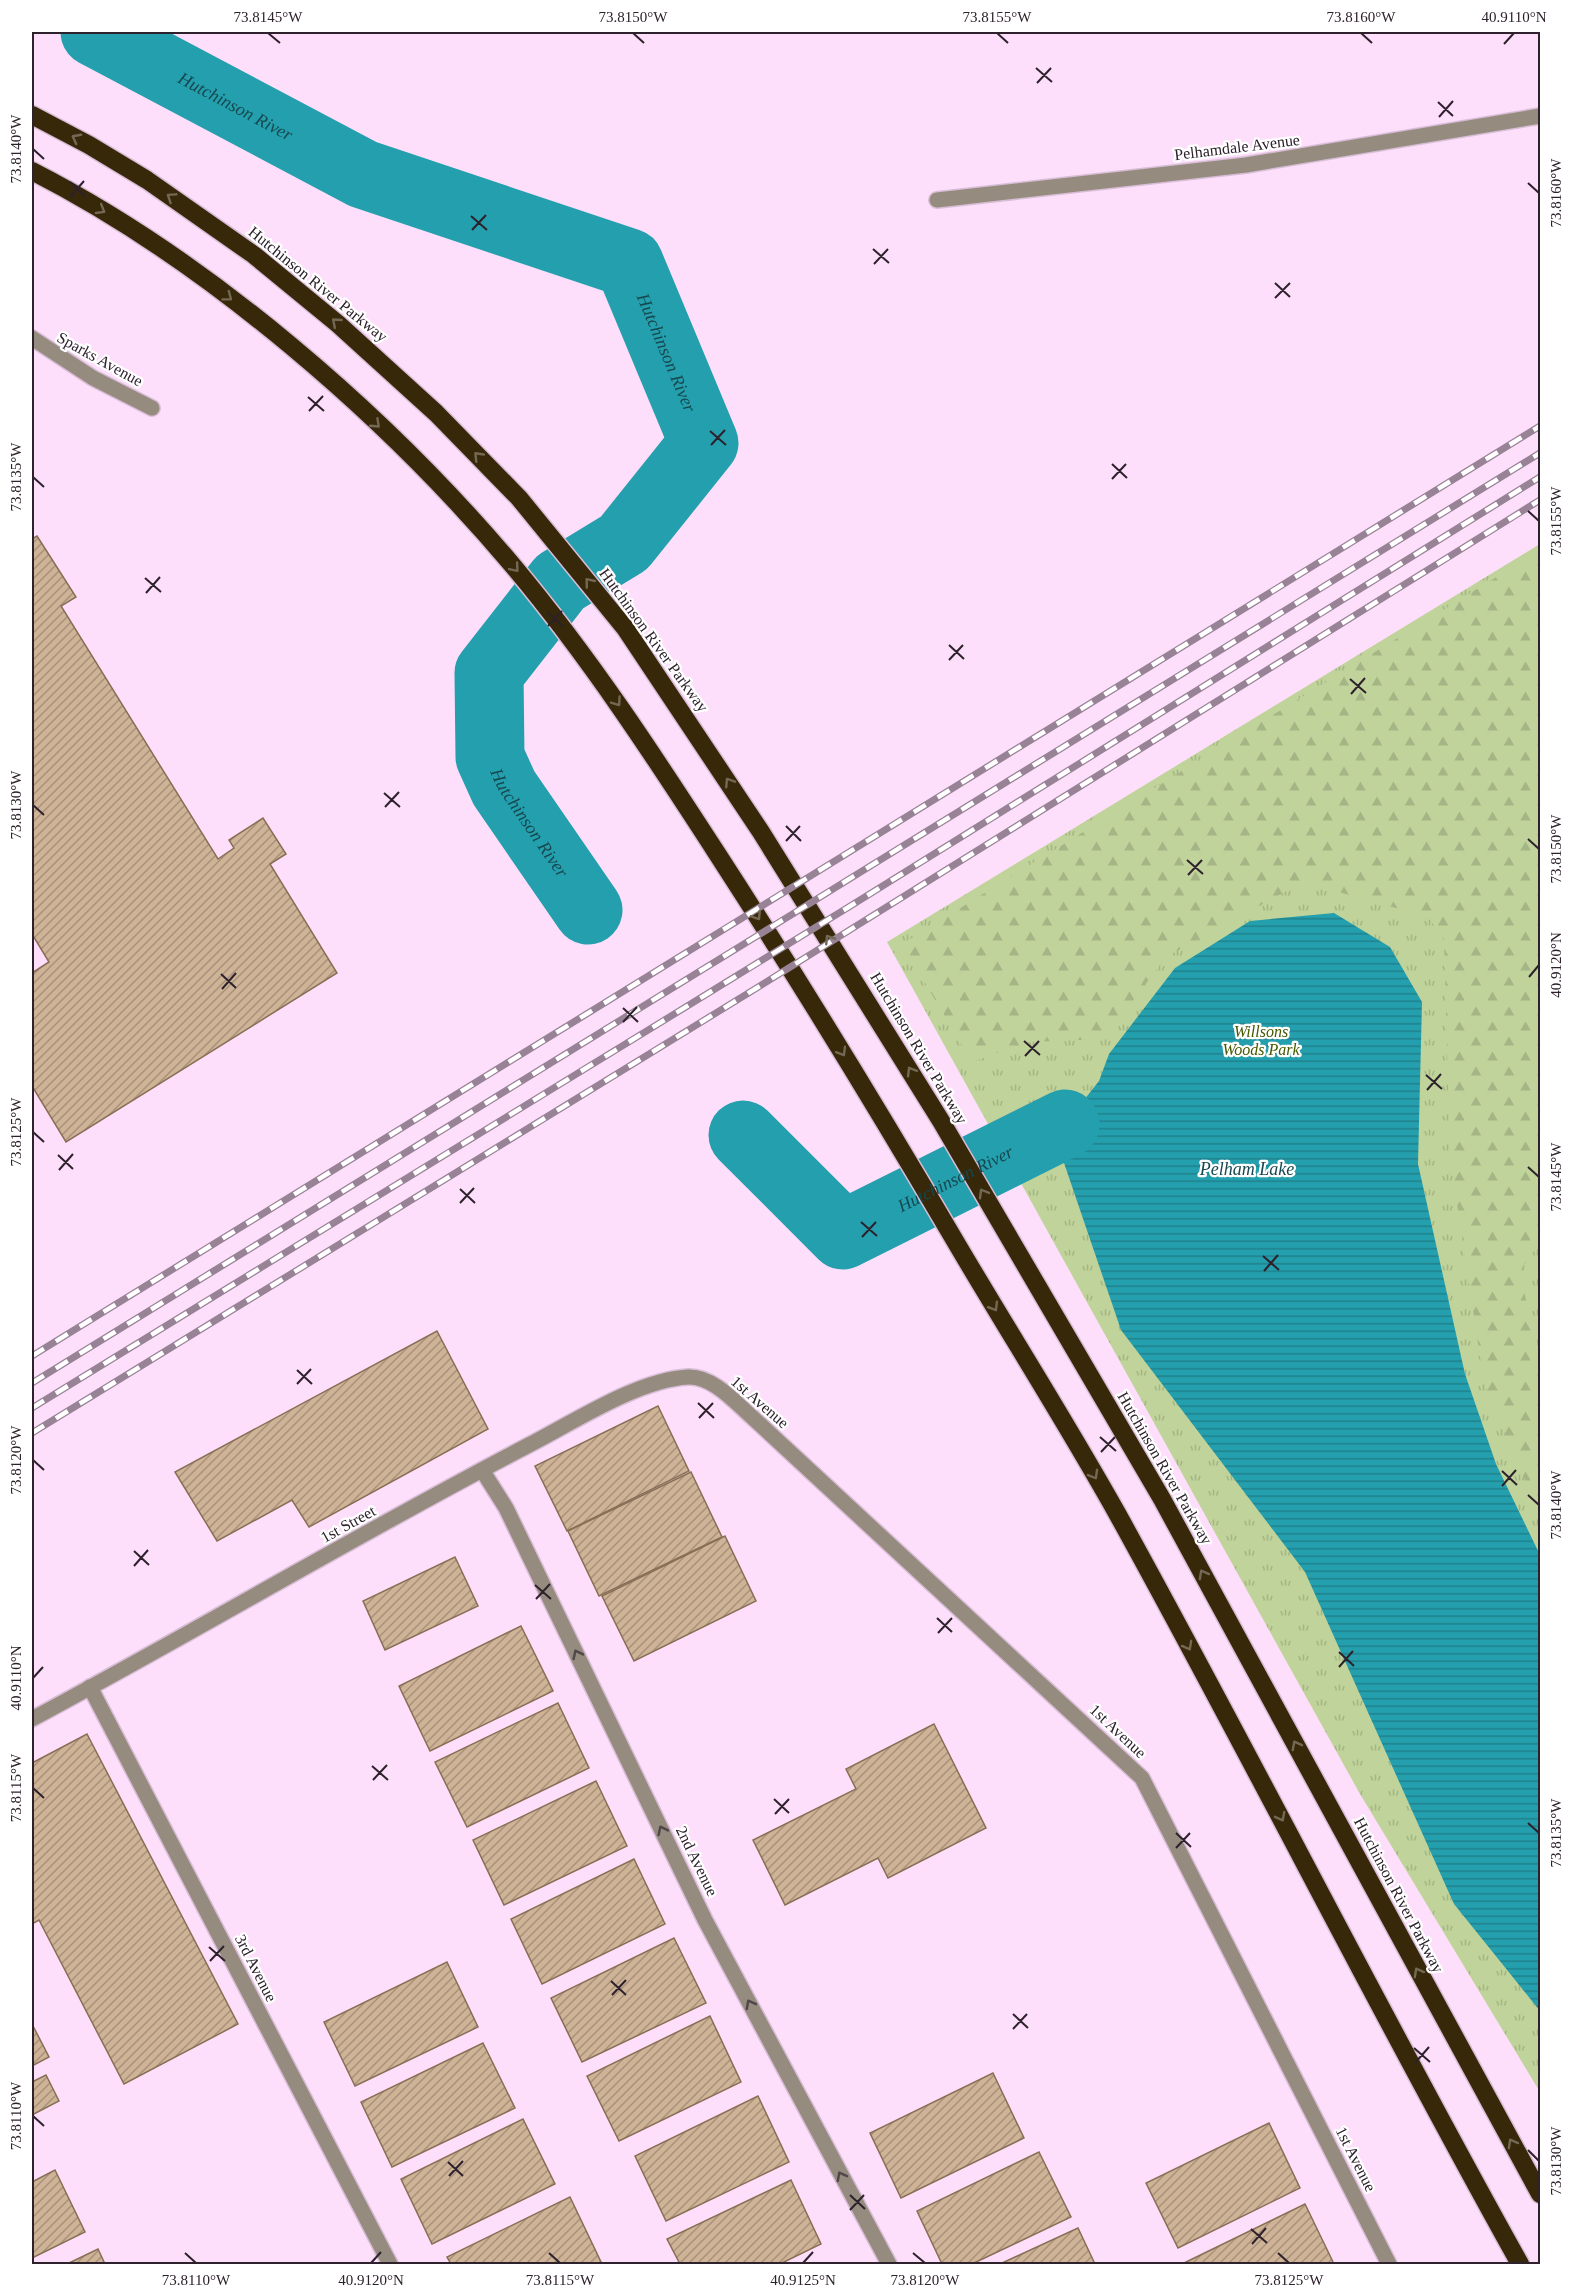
<svg xmlns="http://www.w3.org/2000/svg" width="1572" height="2296" font-family="'Times New Roman',serif">
  <style>
    .grass { fill: url(#grass-tufts) }
    .forest { fill: url(#forest-firs) }
    .water { fill: url(#water-rules) }
    .lines { fill: none; stroke-linecap: round; stroke-linejoin: round }
    .river { stroke: #249fad; stroke-width: 69 }
    .building { fill: url(#building-hatch); stroke: #876e54; stroke-width: 1.5 }
    .street-casing { stroke: #d8bdd6; stroke-width: 18 }
    .highway-casing { stroke: #d8bdd6; stroke-width: 21 }
    .street { stroke: #958c7f; stroke-width: 15 }
    .highway { stroke: #372809; stroke-width: 18 }
    .rail-casing { stroke: #988396; stroke-width: 7 }
    .rail { stroke: #fff; stroke-width: 4.5; stroke-dasharray: 14; stroke-linecap: butt }
    .oneway { stroke: #736853 }
    .oneway2 { stroke: #514649 }
    .ticks { fill: none; stroke: #2d212c; stroke-width: 2 }
    .labels { text-anchor: middle; dominant-baseline: central; stroke-width: 4.5; stroke-linejoin: round; paint-order: stroke }
    .street-label { font-size: 16px; fill: #2d212c; stroke: #fff }
    .park-label { font-size: 16px; font-style: italic; fill: #455900; stroke: #fff }
    .water-label { font-size: 18px; font-style: italic; fill: #17484f; stroke: #fff }
    .neatline { fill: none; stroke: #2d212c; stroke-width: 2 }
    .ticks-label { font-size: 15px; text-anchor: middle; fill: #2d212c }
  </style>
  <defs>
    <pattern id="grass-tufts" width="24" height="20" patternUnits="userSpaceOnUse" patternTransform="scale(1.5)"><rect width="24" height="20" fill="#c0d39a"/><path d="M3 7l-1-3M5 7V3M7 7l1-3M15 17l-1-3M17 17v-4M19 17l1-3" fill="none" stroke="#a5b585"/></pattern>
    <pattern id="forest-firs" width="22" height="20" patternUnits="userSpaceOnUse" patternTransform="scale(1.5)"><rect width="22" height="20" fill="#c0d39a"/><path d="M5 1l3.5 6h-7zM16 11l3.5 6h-7z" fill="#a5b585"/></pattern>
    <pattern id="water-rules" width="6" height="5" patternUnits="userSpaceOnUse" patternTransform="scale(1.5)"><rect width="6" height="5" fill="#249fad"/><path d="M0 2.5h6" fill="none" stroke="#20818d"/></pattern>
    <pattern id="building-hatch" width="6" height="6" patternUnits="userSpaceOnUse" patternTransform="scale(1.5)"><rect width="6" height="6" fill="#cfb397"/><path d="M-1 1l2-2M0 6l6-6M5 7l2-2" fill="none" stroke="#a8917b"/></pattern>
  </defs>
  <rect width="100%" height="100%" fill="#fedffb"/>
  <polygon class="grass" points="1540,544 1540,2092 1360,1794 887,942"/>
  <polygon class="forest" points="1540,550 1540,1242 1519,1272 1540,1354 1540,1516 1484,1383 1450,1157 1444,939 1428,917 1303,882 1166,957 1104,1039 1029,1042 972,1062 902,944"/>
  <polygon class="water" points="1334,913 1390,947 1422,1002 1418,1164 1465,1374 1496,1464 1540,1555 1540,2011 1454,1904 1305,1572 1121,1330 1063,1160 1065,1124 1099,1081 1109,1054 1175,968 1250,921"/>
  <g class="lines">
    <g class="river">
      <path id="s1" d="M95 32 363 174 629 263 704 443 624 543 560 582 489 673 490 757 504 788 588 910"/>
      <path id="s2" d="M743 1135 843 1235 1065 1124"/>
    </g>
  </g>
  <g class="building">
    <polygon points="37,536 76,597 61,606 218,859 234,848 229,840 263,818 286,854 270,864 337,973 66,1142 32,1086 32,973 49,962 32,934 32,539"/>
    <polygon points="437,1331 488,1429 309,1527 292,1500 217,1541 175,1472"/>
    <polygon points="658,1406 689,1471 567,1531 535,1466"/>
    <polygon points="691,1472 722,1537 599,1596 568,1531"/>
    <polygon points="725,1536 756,1601 634,1661 602,1596"/>
    <polygon points="455,1557 478,1606 385,1650 363,1601"/>
    <polygon points="521,1626 553,1691 430,1751 399,1686"/>
    <polygon points="558,1703 589,1768 467,1827 435,1762"/>
    <polygon points="934,1724 986,1828 888,1878 878,1858 785,1905 753,1840 856,1789 846,1769"/>
    <polygon points="87,1734 238,2024 124,2084 39,1920 32,1924 32,1763"/>
    <polygon points="596,1781 627,1846 504,1905 473,1840"/>
    <polygon points="634,1859 665,1924 542,1984 511,1919"/>
    <polygon points="674,1938 706,2003 582,2062 551,1998"/>
    <polygon points="447,1962 478,2027 355,2086 324,2022"/>
    <polygon points="710,2016 741,2082 619,2141 587,2076"/>
    <polygon points="32,2024 49,2057 32,2066"/>
    <polygon points="483,2043 515,2108 392,2167 361,2102"/>
    <polygon points="993,2073 1024,2138 901,2198 870,2133"/>
    <polygon points="46,2075 59,2101 32,2115 32,2082"/>
    <polygon points="758,2096 789,2162 666,2221 635,2156"/>
    <polygon points="523,2119 555,2184 432,2244 401,2179"/>
    <polygon points="1269,2123 1300,2188 1178,2248 1146,2183"/>
    <polygon points="1039,2152 1071,2217 972,2264 942,2264 917,2211"/>
    <polygon points="55,2170 85,2232 32,2258 32,2182"/>
    <polygon points="791,2180 821,2244 780,2264 680,2264 667,2239"/>
    <polygon points="570,2197 601,2262 597,2264 451,2264 447,2257"/>
    <polygon points="1305,2204 1334,2264 1182,2264"/>
    <polygon points="1078,2228 1095,2264 1000,2264"/>
    <polygon points="98,2249 105,2264 67,2264"/>
  </g>
  <g class="lines">
    <g class="street-casing">
      <g id="street">
        <polyline points="937,200 1246,165 1540,116"/>
        <polyline points="32,338 93,378 152,408"/>
        <polyline points="482,1470 506,1508 705,1920 889,2264"/>
        <polyline points="90,1687 390,2264"/>
        <path d="M32 1719C198 1630 360 1533 527 1446 574 1422 637 1380 688 1377 713 1376 735 1402 752 1417L1142 1778 1389 2264"/>
      </g>
    </g>
    <g class="highway-casing">
      <g id="highway">
        <polyline points="32,115 89,145 147,180 254,255 338,324 436,413 519,498 625,628 761,832 941,1121 1162,1499 1540,2194"/>
        <path d="M32 171C208 261 387 416 514 567 590 658 654 756 718 855 799 980 876 1106 951 1234 1006 1328 1065 1420 1118 1515 1255 1763 1382 2017 1520 2264"/>
      </g>
    </g>
    <use href="#street" class="street"/>
    <use href="#highway" class="highway"/>
    <g class="rail-casing">
      <g id="rail">
        <polyline points="32,1356 1540,426"/>
        <polyline points="32,1383 1540,453"/>
        <polyline points="32,1408 852,905 1540,477"/>
        <polyline points="32,1433 755,989 1540,500"/>
      </g>
    </g>
    <use href="#rail" class="rail"/>
  </g>
  <defs><path id="oneway-chevron" d="M-2-3.5L2.5 0L-2 3.5" fill="none" stroke-width="1.6" stroke-linecap="round" stroke-linejoin="round" transform="scale(1.5)"/></defs>
  <g class="oneway">
    <use href="#oneway-chevron" transform="translate(76 138) rotate(-152)"/>
    <use href="#oneway-chevron" transform="translate(171 197) rotate(-146)"/>
    <use href="#oneway-chevron" transform="translate(101 210) rotate(31)"/>
    <use href="#oneway-chevron" transform="translate(228 297) rotate(37)"/>
    <use href="#oneway-chevron" transform="translate(336 322) rotate(-139)"/>
    <use href="#oneway-chevron" transform="translate(376 424) rotate(43)"/>
    <use href="#oneway-chevron" transform="translate(478 456) rotate(-134)"/>
    <use href="#oneway-chevron" transform="translate(515 568) rotate(50)"/>
    <use href="#oneway-chevron" transform="translate(589 582) rotate(-129)"/>
    <use href="#oneway-chevron" transform="translate(617 702) rotate(55)"/>
    <use href="#oneway-chevron" transform="translate(729 782) rotate(-123)"/>
    <use href="#oneway-chevron" transform="translate(757 916) rotate(57)"/>
    <use href="#oneway-chevron" transform="translate(829 939) rotate(-123)"/>
    <use href="#oneway-chevron" transform="translate(842 1052) rotate(59)"/>
    <use href="#oneway-chevron" transform="translate(911 1071) rotate(-121)"/>
    <use href="#oneway-chevron" transform="translate(983 1193) rotate(-120)"/>
    <use href="#oneway-chevron" transform="translate(994 1307) rotate(59)"/>
    <use href="#oneway-chevron" transform="translate(1094 1475) rotate(60)"/>
    <use href="#oneway-chevron" transform="translate(1203 1574) rotate(-119)"/>
    <use href="#oneway-chevron" transform="translate(1188 1646) rotate(61)"/>
    <use href="#oneway-chevron" transform="translate(1296 1745) rotate(-118)"/>
    <use href="#oneway-chevron" transform="translate(1281 1817) rotate(62)"/>
    <use href="#oneway-chevron" transform="translate(1418 1972) rotate(-119)"/>
    <use href="#oneway-chevron" transform="translate(1512 2143) rotate(-119)"/>
  </g>
  <g class="oneway2">
    <use href="#oneway-chevron" transform="translate(577 1654) rotate(-116)"/>
    <use href="#oneway-chevron" transform="translate(662 1830) rotate(-116)"/>
    <use href="#oneway-chevron" transform="translate(750 2004) rotate(-118)"/>
    <use href="#oneway-chevron" transform="translate(841 2176) rotate(-118)"/>
  </g>
  <path class="ticks" d="M268 33 280 43M633 33 644 43M997 33 1008 43M1361 33 1372 43M1504 44 1514 33M1036 68 1052 82M1037 83 1051 68M1438 102 1453 116M1439 117 1453 101M33 149 44 159M70 182 85 196M1528 183 1539 193M70 197 84 181M471 216 487 230M472 230 486 215M873 249 889 263M874 264 888 249M1275 283 1290 297M1275 298 1290 283M308 397 324 411M309 411 323 396M710 431 726 445M711 445 725 430M1112 464 1127 478M33 477 44 487M1112 479 1126 464M1528 511 1539 521M145 578 161 592M146 593 160 577M547 612 563 626M548 626 562 611M949 645 964 659M949 660 963 645M1350 679 1366 693M1351 694 1365 678M384 793 400 807M33 805 44 815M385 807 399 792M786 826 801 841M1528 839 1539 849M786 841 800 826M1187 860 1203 874M1188 875 1202 860M221 974 236 988M1529 977 1539 965M222 989 236 973M623 1008 638 1022M623 1022 637 1007M1024 1041 1040 1055M1025 1056 1039 1041M1426 1075 1442 1089M1427 1090 1441 1074M33 1132 44 1142M58 1155 73 1169M1528 1167 1539 1177M59 1170 73 1154M460 1189 475 1203M460 1203 474 1188M861 1222 877 1236M862 1237 876 1222M1263 1256 1279 1270M1264 1271 1278 1255M297 1370 312 1384M297 1384 311 1369M698 1403 714 1418M699 1418 713 1403M1100 1437 1116 1451M1101 1452 1115 1437M33 1460 44 1470M1502 1471 1517 1485M1502 1486 1516 1470M1528 1495 1539 1505M134 1551 149 1565M134 1566 148 1550M535 1585 551 1599M536 1599 550 1584M937 1618 952 1632M938 1633 952 1618M1339 1652 1354 1666M1339 1667 1353 1651M33 1678 43 1667M372 1766 388 1780M373 1780 387 1765M33 1788 44 1798M774 1799 789 1813M775 1814 789 1799M1528 1823 1539 1833M1176 1833 1191 1847M1176 1848 1190 1833M209 1947 225 1961M210 1961 224 1946M611 1981 626 1995M612 1995 626 1980M1013 2014 1028 2028M1013 2029 1027 2014M1414 2048 1430 2062M1415 2063 1429 2047M33 2116 44 2126M1528 2150 1539 2161M448 2162 463 2176M449 2176 463 2161M850 2195 865 2209M850 2210 864 2195M1251 2229 1267 2243M1252 2244 1266 2228M185 2253 196 2263M549 2253 560 2263M913 2253 925 2263M1278 2253 1289 2263M371 2263 381 2252M803 2263 813 2252"/>
  <g class="labels">
    <g class="street-label">
      <text transform="translate(1237 147) rotate(-7)">Pelhamdale Avenue</text>
      <text transform="translate(318 284) rotate(39)">Hutchinson River Parkway</text>
      <text transform="translate(100 359) rotate(29)">Sparks Avenue</text>
      <text transform="translate(654 640) rotate(54)">Hutchinson River Parkway</text>
      <text transform="translate(919 1048) rotate(59)">Hutchinson River Parkway</text>
      <text transform="translate(760 1402) rotate(41)">1st Avenue</text>
      <text transform="translate(1165 1468) rotate(60)">Hutchinson River Parkway</text>
      <text transform="translate(348 1524) rotate(-29)">1st Street</text>
      <text transform="translate(1118 1731) rotate(43)">1st Avenue</text>
      <text transform="translate(697 1861) rotate(64)">2nd Avenue</text>
      <text transform="translate(1399 1895) rotate(62)">Hutchinson River Parkway</text>
      <text transform="translate(256 1968) rotate(63)">3rd Avenue</text>
      <text transform="translate(1356 2159) rotate(63)">1st Avenue</text>
    </g>
    <g class="park-label">
      <text x="1261" y="1031">Willsons<tspan x="1261" dy="18">Woods Park</tspan></text>
    </g>
    <g class="water-label">
      <text stroke="none"><textPath href="#s1" startOffset="159">Hutchinson River</textPath></text>
      <text stroke="none"><textPath href="#s1" startOffset="681">Hutchinson River</textPath></text>
      <text stroke="none"><textPath href="#s1" startOffset="1258">Hutchinson River</textPath></text>
      <text x="1247" y="1169">Pelham Lake</text>
      <text stroke="none"><textPath href="#s2" startOffset="267">Hutchinson River</textPath></text>
    </g>
  </g>
  <rect width="1572" height="2296" fill="none" stroke="#ffffff" stroke-width="66"/>
  <rect x="33" y="33" width="1506" height="2230" class="neatline"/>
  <g class="ticks-label">
    <text x="268" y="22">73.8145°W</text>
    <text x="633" y="22">73.8150°W</text>
    <text x="997" y="22">73.8155°W</text>
    <text x="1361" y="22">73.8160°W</text>
    <text x="1514" y="22">40.9110°N</text>
    <text transform="translate(16 149) rotate(-90)" y="5">73.8140°W</text>
    <text transform="translate(1556 193) rotate(-90)" y="5">73.8160°W</text>
    <text transform="translate(16 477) rotate(-90)" y="5">73.8135°W</text>
    <text transform="translate(1556 521) rotate(-90)" y="5">73.8155°W</text>
    <text transform="translate(16 805) rotate(-90)" y="5">73.8130°W</text>
    <text transform="translate(1556 849) rotate(-90)" y="5">73.8150°W</text>
    <text transform="translate(1556 965) rotate(-90)" y="5">40.9120°N</text>
    <text transform="translate(16 1132) rotate(-90)" y="5">73.8125°W</text>
    <text transform="translate(1556 1177) rotate(-90)" y="5">73.8145°W</text>
    <text transform="translate(16 1460) rotate(-90)" y="5">73.8120°W</text>
    <text transform="translate(1556 1505) rotate(-90)" y="5">73.8140°W</text>
    <text transform="translate(16 1678) rotate(-90)" y="5">40.9110°N</text>
    <text transform="translate(16 1788) rotate(-90)" y="5">73.8115°W</text>
    <text transform="translate(1556 1833) rotate(-90)" y="5">73.8135°W</text>
    <text transform="translate(16 2116) rotate(-90)" y="5">73.8110°W</text>
    <text transform="translate(1556 2161) rotate(-90)" y="5">73.8130°W</text>
    <text x="196" y="2285">73.8110°W</text>
    <text x="371" y="2285">40.9120°N</text>
    <text x="560" y="2285">73.8115°W</text>
    <text x="803" y="2285">40.9125°N</text>
    <text x="925" y="2285">73.8120°W</text>
    <text x="1289" y="2285">73.8125°W</text>
  </g>
</svg>
